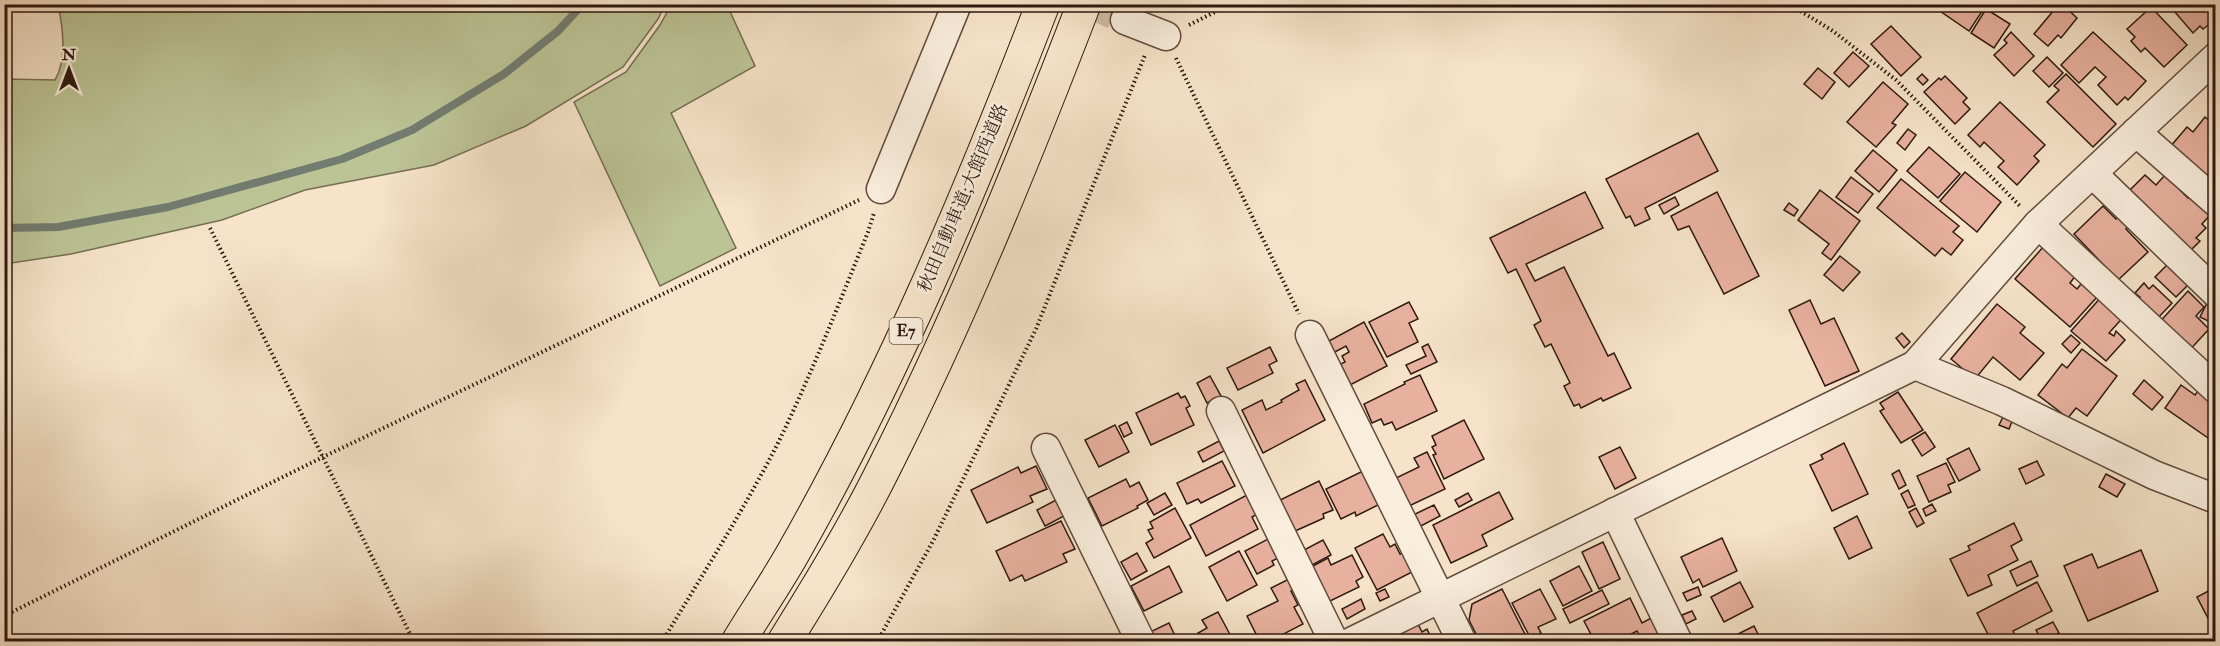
<svg xmlns="http://www.w3.org/2000/svg" width="2220" height="646" font-family="'IM FELL Double Pica','Noto Serif JP',serif">
  <style>
    .green { fill: #bcc496; stroke: #766e53; stroke-width: 1.5 }
    .lines { fill: none; stroke-linecap: round; stroke-linejoin: round }
    .stream { stroke: #727c70; stroke-width: 8 }
    .building { fill: #e8b19f; stroke: #2f1810; stroke-width: 1.5 }
    .minor-tunnel { stroke: #cebaa4; stroke-width: 28; stroke-dasharray: 28 14; stroke-linecap: butt }
    .minor-casing { stroke: #614b3e; stroke-width: 31 }
    .motorway-casing { stroke: #2f1810; stroke-width: 35 }
    .path { stroke: #2f1810; stroke-width: 4; stroke-dasharray: 1.5 3; stroke-linecap: butt }
    .minor { stroke: #f9eddc; stroke-width: 28 }
    .motorway { stroke: #f6e3c9; stroke-width: 33 }
    .labels { text-anchor: middle; dominant-baseline: central; stroke-width: 5; stroke-linejoin: round; paint-order: stroke }
    .shield { fill: #f9eddc; stroke: #6c584d; stroke-width: 1.5 }
    .shield-label { font-size: 16px; font-weight: bold; fill: #2f1810 }
    .street-label { font-size: 18px; fill: #2f1810; stroke: #f9eddc }
  </style>
  <rect width="100%" height="100%" fill="#f6e3c9"/>
  <filter id="stains"><feTurbulence type="fractalNoise" baseFrequency=".00333" numOctaves="4"/><feColorMatrix values="0 0 0 0 .2 0 0 0 0 .09 0 0 0 0 .02 0 0 0 .5 -.17"/></filter>
  <radialGradient id="worn" r=".72"><stop offset=".6" stop-color="#630" stop-opacity="0"/><stop offset="1" stop-color="#630" stop-opacity=".3"/></radialGradient>
  <g class="green">
    <path d="M58 5V4L665 5 658 19 623 67 526 126 434 165 305 190 222 220 71 254 5 264V79L55 80C67 60 63 27 58 5Z"/>
    <polygon points="671,5 727,5 755,66 671,113 736,248 660,286 574,102 626,72 660,25"/>
  </g>
  <g class="lines">
    <polyline class="stream" points="4,228 58,227 168,207 342,159 412,130 504,74 558,31 583,4"/>
  </g>
  <g class="building">
    <polygon points="1940,4 1981,4 1985,7 1969,31 1937,9"/>
    <polygon points="2059,4 2062,4 2077,18 2061,38 2058,35 2048,46 2034,34"/>
    <polygon points="2168,4 2209,4 2216,12 2216,19 2203,29 2200,26 2193,33"/>
    <polygon points="2151,7 2187,45 2164,67 2145,48 2141,52 2131,41 2135,37 2127,29"/>
    <polygon points="1986,9 2010,24 1994,48 1971,33"/>
    <polygon points="1891,26 1921,57 1901,76 1871,44"/>
    <polygon points="2011,32 2034,56 2014,76 1994,55 2007,43 2004,40"/>
    <polygon points="2093,32 2146,81 2128,100 2125,97 2117,105 2098,85 2106,77 2095,67 2079,83 2061,65"/>
    <polygon points="1853,52 1869,66 1849,87 1834,73"/>
    <polygon points="2047,57 2063,73 2049,87 2033,71"/>
    <polygon points="1818,68 1835,82 1822,99 1804,84"/>
    <polygon points="1922,74 1928,80 1923,85 1917,79"/>
    <polygon points="2066,74 2116,124 2093,147 2047,102 2059,90 2054,86"/>
    <polygon points="1945,76 1967,98 1963,102 1970,109 1955,124 1924,92 1939,78 1941,80"/>
    <polygon points="1883,82 1908,104 1892,123 1896,125 1876,147 1847,122"/>
    <polygon points="2000,102 2045,145 2034,156 2039,161 2017,185 1998,167 2004,161 1984,142 1980,147 1968,135"/>
    <polygon points="2205,117 2216,126 2216,185 2170,147 2187,127 2193,132"/>
    <polygon points="1908,129 1916,135 1905,150 1897,143"/>
    <polygon points="1698,133 1718,171 1645,208 1650,219 1635,226 1630,216 1626,218 1606,179"/>
    <polygon points="1929,147 1960,174 1938,198 1907,171"/>
    <polygon points="1873,150 1897,170 1879,192 1855,171"/>
    <polygon points="1965,172 2001,202 1977,232 1940,201"/>
    <polygon points="2145,175 2156,185 2165,175 2188,198 2191,194 2211,214 2202,224 2206,228 2196,238 2200,241 2188,253 2127,193"/>
    <polygon points="1851,177 1873,194 1858,213 1836,197"/>
    <polygon points="1901,179 1959,226 1953,232 1963,240 1951,255 1942,248 1935,256 1877,208"/>
    <polygon points="1820,190 1860,221 1831,260 1822,253 1829,244 1798,220"/>
    <polygon points="1585,192 1603,228 1526,264 1535,281 1564,267 1608,356 1614,353 1631,388 1603,401 1601,398 1581,408 1579,404 1574,406 1564,386 1570,383 1551,344 1545,347 1534,325 1541,321 1516,269 1508,273 1490,238"/>
    <polygon points="1717,192 1759,276 1724,294 1689,226 1678,230 1671,216"/>
    <polygon points="1675,197 1679,205 1664,214 1659,205"/>
    <polygon points="1789,203 1798,210 1794,216 1784,210"/>
    <polygon points="2103,206 2116,219 2122,214 2131,224 2126,229 2148,252 2118,280 2074,234"/>
    <polygon points="2044,246 2076,275 2070,283 2077,289 2081,284 2097,297 2070,327 2015,279"/>
    <polygon points="1840,256 1860,272 1843,291 1824,275"/>
    <polygon points="2170,262 2190,283 2176,297 2155,277"/>
    <polygon points="2144,283 2149,289 2153,285 2172,303 2157,319 2137,300 2140,297 2135,293"/>
    <polygon points="2188,291 2204,307 2196,316 2209,329 2186,354 2156,326"/>
    <polygon points="2103,295 2126,314 2109,333 2114,336 2116,331 2125,340 2106,361 2071,331"/>
    <polygon points="2210,297 2216,300 2216,325 2200,317"/>
    <polygon points="1810,300 1821,324 1834,318 1859,371 1825,386 1789,310"/>
    <polygon points="1409,302 1418,319 1409,323 1418,342 1387,357 1369,322"/>
    <polygon points="1997,304 2025,327 2020,333 2044,353 2020,380 1993,357 1975,379 1951,359"/>
    <polygon points="1364,322 1387,366 1348,386 1337,366 1345,362 1342,356 1349,352 1346,346 1333,353 1327,342"/>
    <polygon points="1902,333 1910,342 1904,348 1896,338"/>
    <polygon points="2071,335 2080,343 2071,353 2062,344"/>
    <polygon points="1428,344 1437,362 1411,374 1406,365 1426,356 1422,347"/>
    <polygon points="1270,347 1277,361 1269,365 1273,373 1238,390 1227,368"/>
    <polygon points="2082,349 2117,376 2087,416 2076,408 2068,418 2038,395 2062,364 2067,368"/>
    <polygon points="1420,375 1437,411 1396,430 1392,422 1384,425 1381,419 1372,423 1364,404 1405,384 1404,382"/>
    <polygon points="1210,376 1221,396 1207,403 1197,383"/>
    <polygon points="1305,380 1325,420 1263,453 1242,410 1262,400 1266,410 1282,402 1281,400 1299,390 1296,384"/>
    <polygon points="2144,380 2163,397 2152,410 2133,394"/>
    <polygon points="2181,385 2195,395 2199,390 2216,402 2216,433 2211,440 2165,408"/>
    <polygon points="1898,392 1923,430 1901,443 1880,411 1884,409 1880,403"/>
    <polygon points="1178,393 1181,398 1185,396 1190,406 1186,408 1194,425 1151,445 1136,413"/>
    <polygon points="2004,415 2013,419 2009,429 1999,425"/>
    <polygon points="1464,420 1484,459 1444,479 1433,455 1436,454 1432,447 1436,445 1432,436"/>
    <polygon points="1127,422 1132,433 1124,437 1119,426"/>
    <polygon points="1115,425 1129,452 1099,467 1085,440"/>
    <polygon points="1925,432 1935,447 1922,456 1912,440"/>
    <polygon points="1219,441 1224,451 1203,462 1198,452"/>
    <polygon points="1844,443 1868,494 1832,511 1810,465 1823,459 1821,455"/>
    <polygon points="1620,447 1636,478 1615,489 1599,457"/>
    <polygon points="1969,448 1980,470 1959,481 1947,459"/>
    <polygon points="1427,452 1445,489 1409,506 1396,478 1419,467 1414,458"/>
    <polygon points="1222,461 1235,486 1201,503 1198,499 1187,504 1177,483"/>
    <polygon points="2037,461 2044,475 2026,484 2019,469"/>
    <polygon points="1946,463 1955,482 1948,485 1951,492 1929,502 1917,476"/>
    <polygon points="1036,466 1047,489 1030,496 1033,502 987,523 971,490 1018,467 1021,473"/>
    <polygon points="1365,470 1382,503 1356,516 1355,512 1341,519 1326,489"/>
    <polygon points="1899,470 1906,485 1899,489 1892,474"/>
    <polygon points="2106,474 2125,484 2117,497 2099,487"/>
    <polygon points="1126,479 1130,487 1139,482 1148,500 1137,506 1138,508 1102,526 1088,498"/>
    <polygon points="1319,481 1333,510 1323,514 1324,518 1293,532 1278,501"/>
    <polygon points="1908,490 1915,505 1908,508 1901,494"/>
    <polygon points="1499,492 1513,519 1482,535 1487,546 1451,563 1433,525"/>
    <polygon points="1165,493 1172,505 1154,515 1147,503"/>
    <polygon points="1468,493 1472,500 1459,507 1455,500"/>
    <polygon points="1247,495 1257,514 1252,517 1258,529 1206,556 1190,525"/>
    <polygon points="1058,499 1066,515 1045,526 1037,510"/>
    <polygon points="1932,504 1936,511 1926,516 1923,509"/>
    <polygon points="1434,505 1440,516 1419,527 1413,515"/>
    <polygon points="1175,508 1191,538 1154,558 1146,543 1153,539 1148,530 1153,528 1150,522"/>
    <polygon points="1916,508 1924,523 1917,527 1909,512"/>
    <polygon points="1857,516 1872,548 1849,559 1834,528"/>
    <polygon points="1061,521 1075,549 1063,554 1067,562 1025,581 1022,575 1010,581 996,551"/>
    <polygon points="2014,523 2022,540 2011,546 2018,560 1988,575 1992,585 1968,596 1950,559 1970,550 1968,546"/>
    <polygon points="1383,534 1390,547 1395,544 1400,554 1405,552 1414,571 1377,590 1355,548"/>
    <polygon points="1272,537 1282,556 1272,561 1274,565 1257,574 1245,551"/>
    <polygon points="1722,538 1737,571 1703,587 1699,579 1693,583 1681,557"/>
    <polygon points="1323,540 1331,555 1312,565 1304,550"/>
    <polygon points="1603,542 1620,579 1599,589 1582,552"/>
    <polygon points="2141,550 2158,591 2088,621 2064,566 2092,554 2098,568"/>
    <polygon points="1239,551 1257,585 1227,601 1209,567"/>
    <polygon points="1137,553 1147,571 1131,580 1121,562"/>
    <polygon points="1352,555 1363,577 1356,581 1359,587 1328,602 1311,567 1328,558 1331,565"/>
    <polygon points="2031,561 2038,576 2017,586 2010,571"/>
    <polygon points="1169,566 1182,592 1144,611 1131,586"/>
    <polygon points="1579,566 1592,591 1563,606 1550,581"/>
    <polygon points="1291,578 1296,588 1291,591 1298,605 1294,607 1303,624 1268,642 1260,642 1247,616 1278,601 1271,588"/>
    <polygon points="1740,582 1753,607 1724,622 1711,597"/>
    <polygon points="2037,582 2052,611 2013,631 2018,642 1992,642 1977,613"/>
    <polygon points="1698,587 1701,595 1687,601 1683,593"/>
    <polygon points="2216,587 2216,621 2211,624 2197,597"/>
    <polygon points="1385,589 1389,597 1380,601 1376,593"/>
    <polygon points="1502,589 1529,642 1480,642 1469,620 1472,604"/>
    <polygon points="1540,589 1556,619 1538,627 1541,633 1531,639 1512,603"/>
    <polygon points="1602,590 1609,604 1570,623 1563,609"/>
    <polygon points="1630,598 1642,623 1653,617 1666,642 1643,642 1637,631 1616,642 1595,642 1584,621"/>
    <polygon points="1361,599 1365,609 1347,619 1342,609"/>
    <polygon points="1692,611 1696,619 1686,624 1682,615"/>
    <polygon points="1218,612 1234,642 1203,642 1198,633 1207,628 1202,620"/>
    <polygon points="2053,622 2059,633 2042,641 2036,630"/>
    <polygon points="1169,623 1178,642 1155,642 1150,632"/>
    <polygon points="1418,624 1422,632 1427,629 1433,642 1384,642"/>
    <polygon points="1754,626 1762,642 1722,642"/>
  </g>
  <g class="lines">
    <polyline class="minor-tunnel" points="1088,4 1125,20"/>
    <g class="minor-casing">
      <g id="minor">
        <polyline points="1125,20 1166,36"/>
        <polyline points="2136,132 2216,202"/>
        <polyline points="2093,174 2216,293"/>
        <polyline points="881,189 957,4"/>
        <polyline points="2038,224 2216,389"/>
        <polyline points="1310,335 1462,642"/>
        <polyline points="1915,365 2002,401 2154,475 2216,499"/>
        <polyline points="1221,411 1334,642"/>
        <polyline points="1046,448 1141,642"/>
        <polyline points="1615,512 1678,642"/>
        <polyline points="1351,642 1915,365 2038,224 2216,57"/>
      </g>
    </g>
    <g class="motorway-casing">
      <g id="motorway">
        <path d="M738 642C756 612 776 583 793 553 892 379 971 191 1043 4"/>
        <path d="M784 642C820 584 856 525 886 464 961 315 1024 160 1084 4"/>
      </g>
    </g>
    <g class="path">
      <polyline points="1789,4 1833,31 1896,80 2021,207"/>
      <polyline points="1189,25 1231,4"/>
      <polyline points="1176,58 1299,314"/>
      <polyline points="210,228 414,642"/>
      <polyline points="4,616 323,457 859,200"/>
      <path d="M662 642C701 577 742 513 777 445 811 376 839 303 868 232L874 213"/>
      <polyline points="877,642 933,541 1036,329 1145,55"/>
    </g>
    <use href="#minor" class="minor"/>
    <use href="#motorway" class="motorway"/>
  </g>
  <g class="labels">
    <rect class="shield" x="889.5" y="318" width="33" height="26" rx="4.5"/>
    <g class="shield-label">
      <text x="906" y="331">E7</text>
    </g>
    <g class="street-label">
      <text transform="translate(963 198) rotate(-67)">秋田自動車道;大館西道路</text>
    </g>
  </g>
  <rect width="2220" height="646" fill="none" stroke="#f6e3c9" stroke-width="24"/>
  <rect x="6" y="6" width="2208" height="634" fill="none" stroke="#2f1810" stroke-width="3"/>
  <rect x="12" y="12" width="2196" height="622" fill="none" stroke="#2f1810" stroke-width="1.5"/>
  <g transform="translate(69 69)" stroke="#f9eddc" stroke-width="4.5" paint-order="stroke">
  <path d="M0-4.5L10 22L0 15L-10 22Z" fill="#2f1810"/>
  <text y="-9" font-size="16" font-weight="bold" text-anchor="middle" fill="#2f1810">N</text>
  </g>
  <rect width="100%" height="100%" filter="url(#stains)"/>
  <rect width="100%" height="100%" fill="url(#worn)"/>
</svg>
